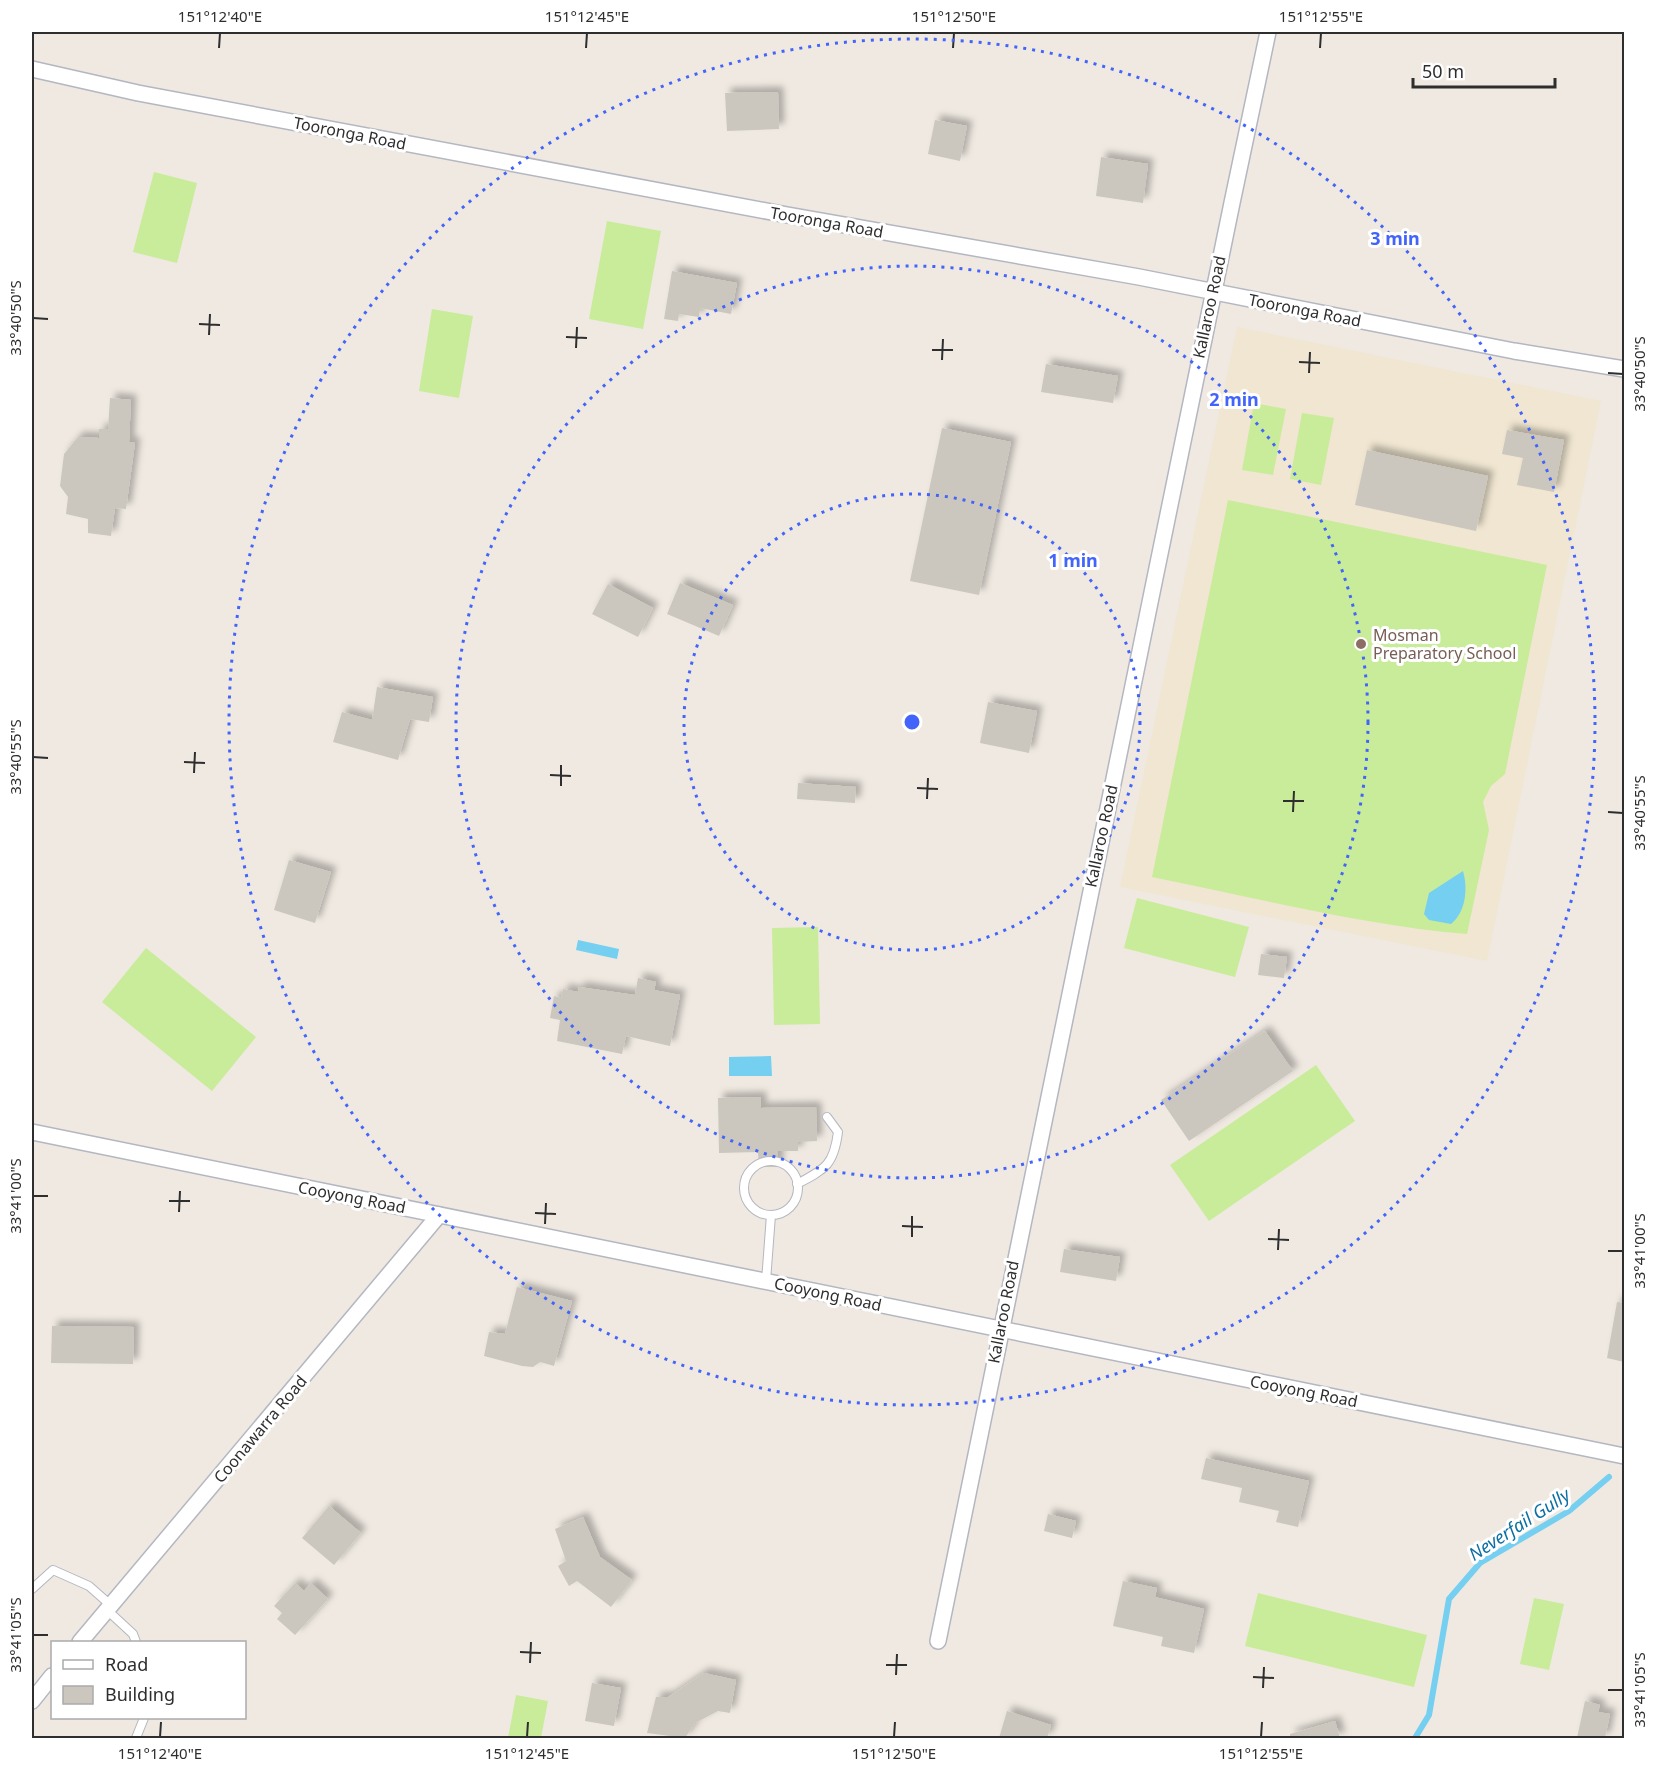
<svg xmlns="http://www.w3.org/2000/svg" width="1656" height="1770" font-family="'Noto Sans',sans-serif">
  <style>
    .education { fill: #f0e6d1 }
    .pitch { fill: #c9ec9a }
    .water { fill: #75cff0 }
    .lines { fill: none; stroke-linecap: round; stroke-linejoin: round }
    .stream { stroke: #75cff0; stroke-width: 6 }
    .building { fill: #cbc7bf; filter: url(#shadow) }
    .service-casing { stroke: #b4b7c1; stroke-width: 10 }
    .minor-casing { stroke: #b4b7c1; stroke-width: 18 }
    .service { stroke: #fff; stroke-width: 8 }
    .minor { stroke: #fff; stroke-width: 15 }
    .ticks { fill: none; stroke: #2e2e2e; stroke-width: 2 }
    .ring { fill: none; stroke: #4264fb; stroke-width: 3; stroke-dasharray: 3 6 }
    .education-dot { fill: #8d6e63; stroke: #fff; stroke-width: 2 }
    .labels { text-anchor: middle; dominant-baseline: central; stroke-width: 6; stroke-linejoin: round; paint-order: stroke }
    .street-label { font-size: 16px; fill: #2e2e2e; stroke: #fff }
    .education-label { font-size: 16px; fill: #785e54; stroke: #fff; text-anchor: start }
    .water-label { font-size: 18px; font-style: italic; fill: #0d6fa3; stroke: #fff }
    .centre { fill: #4264fb; stroke: #fff; stroke-width: 3 }
    .ring-label { font-size: 18px; text-anchor: middle; font-weight: bold; fill: #4264fb; stroke: #fff; stroke-width: 6; stroke-linejoin: round; paint-order: stroke }
    .neatline { fill: none; stroke: #2e2e2e; stroke-width: 2 }
    .ticks-label { font-size: 15px; text-anchor: middle; fill: #2e2e2e }
  </style>
  <defs>
    <filter id="shadow"><feDropShadow dx="5.5" dy="-5.5" stdDeviation="3" flood-color="#0004"/></filter>
  </defs>
  <rect width="100%" height="100%" fill="#efe9e1"/>
  <polygon class="education" points="1237,327 1601,401 1487,961 1120,887"/>
  <g class="pitch">
    <polygon points="154,172 197,183 177,263 133,252"/>
    <polygon points="607,221 661,231 643,329 589,319"/>
    <polygon points="432,309 473,316 459,398 419,391"/>
    <polygon points="1254,403 1286,409 1273,475 1242,470"/>
    <polygon points="1302,413 1334,418 1321,485 1290,479"/>
    <path d="M1228 500 1547 565 1505 774 1491 786 1483 802 1489 830 1467 934C1361 925 1257 898 1152 877Z"/>
    <polygon points="1137,898 1249,927 1235,977 1124,948"/>
    <polygon points="818,927 820,1024 774,1025 772,928"/>
    <polygon points="146,948 256,1037 212,1091 102,1002"/>
    <polygon points="1316,1065 1355,1121 1209,1221 1170,1165"/>
    <polygon points="1258,1593 1427,1635 1414,1687 1245,1646"/>
    <polygon points="1534,1598 1564,1604 1549,1670 1520,1664"/>
    <polygon points="516,1695 548,1701 541,1738 508,1738"/>
  </g>
  <g class="water">
    <path d="M1463 871C1468 888 1466 912 1451 924L1429 920 1424 914 1429 893Z"/>
    <polygon points="578,940 619,949 617,959 576,950"/>
    <polygon points="771,1056 772,1076 729,1076 729,1057"/>
  </g>
  <g class="lines">
    <polyline class="stream" points="1415,1738 1429,1715 1449,1599 1480,1563 1569,1511 1609,1477"/>
  </g>
  <g class="building">
    <polygon points="778,92 779,129 727,131 725,93"/>
    <polygon points="935,120 967,126 960,161 928,154"/>
    <polygon points="1101,157 1148,164 1143,203 1096,196"/>
    <polygon points="672,271 737,283 731,314 700,308 699,317 679,314 678,321 664,319"/>
    <polygon points="1046,364 1118,376 1113,403 1041,392"/>
    <polygon points="110,398 131,400 129,442 135,443 126,509 115,508 111,536 88,533 88,519 66,514 68,497 60,486 64,454 78,437 99,438 99,429 108,429"/>
    <polygon points="942,428 1011,442 979,595 910,581"/>
    <polygon points="1507,430 1564,440 1554,492 1517,485 1523,458 1502,454"/>
    <polygon points="1367,450 1488,476 1476,531 1355,505"/>
    <polygon points="680,583 733,605 719,636 667,614"/>
    <polygon points="608,584 653,608 638,637 592,614"/>
    <polygon points="377,687 433,697 429,722 410,719 398,760 333,742 342,712 372,720"/>
    <polygon points="988,702 1037,711 1029,753 980,743"/>
    <polygon points="798,783 856,787 855,803 797,799"/>
    <polygon points="289,860 331,872 315,923 274,910"/>
    <polygon points="1261,954 1287,957 1284,978 1258,975"/>
    <polygon points="638,978 656,982 654,990 680,995 670,1046 626,1036 622,1054 557,1041 560,1020 550,1018 554,996 561,998 563,989 578,992 579,987 635,995"/>
    <polygon points="1265,1031 1293,1071 1189,1141 1161,1100"/>
    <polygon points="761,1097 761,1108 816,1107 817,1141 798,1142 798,1151 778,1151 778,1167 759,1167 758,1152 719,1153 718,1098"/>
    <polygon points="1064,1249 1120,1257 1116,1281 1060,1272"/>
    <polygon points="517,1287 572,1301 554,1366 540,1362 533,1367 522,1366 484,1356 489,1332 505,1334"/>
    <polygon points="1617,1302 1624,1303 1624,1362 1607,1358"/>
    <polygon points="52,1326 134,1327 133,1364 51,1363"/>
    <polygon points="1206,1458 1309,1481 1298,1527 1276,1522 1279,1511 1239,1502 1242,1488 1201,1479"/>
    <polygon points="329,1506 361,1533 334,1565 302,1538"/>
    <polygon points="1048,1514 1076,1521 1072,1538 1044,1531"/>
    <polygon points="583,1517 600,1557 632,1580 611,1607 577,1581 569,1586 558,1566 566,1561 555,1529"/>
    <polygon points="1123,1581 1157,1588 1155,1597 1204,1609 1194,1653 1161,1646 1163,1637 1113,1626"/>
    <polygon points="295,1583 304,1591 311,1583 328,1599 295,1635 277,1619 282,1613 274,1606"/>
    <polygon points="704,1673 736,1680 730,1713 718,1711 695,1723 685,1738 647,1733 656,1697 668,1697"/>
    <polygon points="592,1683 621,1688 614,1726 585,1721"/>
    <polygon points="1585,1701 1600,1705 1598,1712 1610,1714 1605,1738 1577,1738"/>
    <polygon points="1007,1711 1051,1725 1047,1738 999,1738"/>
    <polygon points="1335,1721 1340,1738 1290,1738 1290,1734"/>
  </g>
  <g class="lines">
    <g class="service-casing">
      <g id="service">
        <circle cx="771" cy="1188" r="27"/>
        <path d="M797 1184C826 1169 834 1164 838 1132L827 1117"/>
        <polyline points="766,1281 771,1215"/>
        <polyline points="32,1589 53,1570 89,1586 106,1601 115,1601"/>
        <polyline points="107,1610 133,1634 136,1642"/>
        <polyline points="136,1738 144,1718"/>
      </g>
    </g>
    <g class="minor-casing">
      <g id="minor">
        <polyline points="32,69 138,93 782,214 1139,277 1514,351 1624,369"/>
        <polyline points="32,1132 1624,1456"/>
        <path d="M938 1641C1009 1285 1082 929 1156 573 1194 393 1229 212 1268 32"/>
        <polyline points="80,1642 439,1215"/>
        <polyline points="32,1701 52,1676"/>
      </g>
    </g>
    <use href="#service" class="service"/>
    <use href="#minor" class="minor"/>
  </g>
  <path class="ticks" d="M219 48 220 33M586 48 587 33M953 48 954 33M1320 48 1321 33M33 318 48 319M199 324 220 325M209 335 210 314M566 337 587 338M576 348 577 327M932 350H953M942 360 943 339M1299 362 1320 363M1309 373 1310 352M1608 373 1623 374M33 757 48 758M184 762 205 763M194 773 195 752M550 775 571 776M561 786V765M917 788 938 789M927 799 928 778M1283 801H1304M1293 812 1294 791M1608 812 1623 813M33 1196H48M169 1201H190M179 1212 180 1191M535 1213 556 1214M545 1224 546 1203M902 1226 923 1227M912 1237V1216M1268 1239 1289 1240M1278 1250 1279 1229M1608 1251H1623M33 1635H48M520 1652 541 1653M530 1663 531 1642M886 1665H907M896 1675 897 1654M1253 1677 1274 1678M1263 1688 1264 1667M1608 1690H1623M160 1737 161 1722M527 1737 528 1722M894 1737 895 1722M1261 1737 1262 1722"/>
  <g class="ring">
    <circle cx="912" cy="722" r="228"/>
    <circle cx="912" cy="722" r="456"/>
    <circle cx="912" cy="722" r="683"/>
  </g>
  <circle class="education-dot" cx="1361" cy="644" r="6"/>
  <g class="labels">
    <g class="street-label">
      <text transform="translate(350 133) rotate(11)">Tooronga Road</text>
      <text transform="translate(827 222) rotate(10)">Tooronga Road</text>
      <text transform="translate(1209 307) rotate(-78)">Kallaroo Road</text>
      <text transform="translate(1305 310) rotate(11)">Tooronga Road</text>
      <text transform="translate(1101 836) rotate(-78)">Kallaroo Road</text>
      <text transform="translate(352 1197) rotate(11)">Cooyong Road</text>
      <text transform="translate(828 1294) rotate(12)">Cooyong Road</text>
      <text transform="translate(1003 1312) rotate(-79)">Kallaroo Road</text>
      <text transform="translate(1304 1391) rotate(11)">Cooyong Road</text>
      <text transform="translate(260 1429) rotate(-50)">Coonawarra Road</text>
    </g>
    <g class="education-label">
      <text x="1373" y="635">Mosman<tspan x="1373" dy="18">Preparatory School</tspan></text>
    </g>
    <g class="water-label">
      <text transform="translate(1519 1524) rotate(-33)">Neverfail Gully</text>
    </g>
  </g>
  <circle cx="912" cy="722" r="9" class="centre"/>
  <g class="ring-label">
    <text x="1395" y="245">3 min</text>
    <text x="1234" y="406">2 min</text>
    <text x="1073" y="567">1 min</text>
  </g>
  <rect width="1656" height="1770" fill="none" stroke="#ffffff" stroke-width="66"/>
  <rect x="51" y="1641" width="195" height="78" fill="#ffffff" stroke="#ababab" stroke-width="1.5"/>
  <rect x="63" y="1660" width="30" height="9" fill="#ffffff" stroke="#ababab" stroke-width="1.5"/>
  <text x="105" y="1671" font-size="18" fill="#2e2e2e">Road</text>
  <rect x="63" y="1686" width="30" height="18" fill="#cbc7bf" stroke="#ababab" stroke-width="1.5"/>
  <text x="105" y="1701" font-size="18" fill="#2e2e2e">Building</text>
  <path d="M1413 78v9h142v-9" fill="none" stroke="#2e2e2e" stroke-width="3"/>
  <text x="1422" y="78" font-size="18" fill="#2e2e2e" stroke="#ffffff" stroke-width="4.5" paint-order="stroke">50 m</text>
  <rect x="33" y="33" width="1590" height="1704" class="neatline"/>
  <g class="ticks-label">
    <text x="220" y="22">151°12'40"E</text>
    <text x="587" y="22">151°12'45"E</text>
    <text x="954" y="22">151°12'50"E</text>
    <text x="1321" y="22">151°12'55"E</text>
    <text transform="translate(16 318) rotate(-90)" y="5">33°40'50"S</text>
    <text transform="translate(1640 374) rotate(-90)" y="5">33°40'50"S</text>
    <text transform="translate(16 757) rotate(-90)" y="5">33°40'55"S</text>
    <text transform="translate(1640 813) rotate(-90)" y="5">33°40'55"S</text>
    <text transform="translate(16 1196) rotate(-90)" y="5">33°41'00"S</text>
    <text transform="translate(1640 1251) rotate(-90)" y="5">33°41'00"S</text>
    <text transform="translate(16 1635) rotate(-90)" y="5">33°41'05"S</text>
    <text transform="translate(1640 1690) rotate(-90)" y="5">33°41'05"S</text>
    <text x="160" y="1759">151°12'40"E</text>
    <text x="527" y="1759">151°12'45"E</text>
    <text x="894" y="1759">151°12'50"E</text>
    <text x="1261" y="1759">151°12'55"E</text>
  </g>
</svg>
